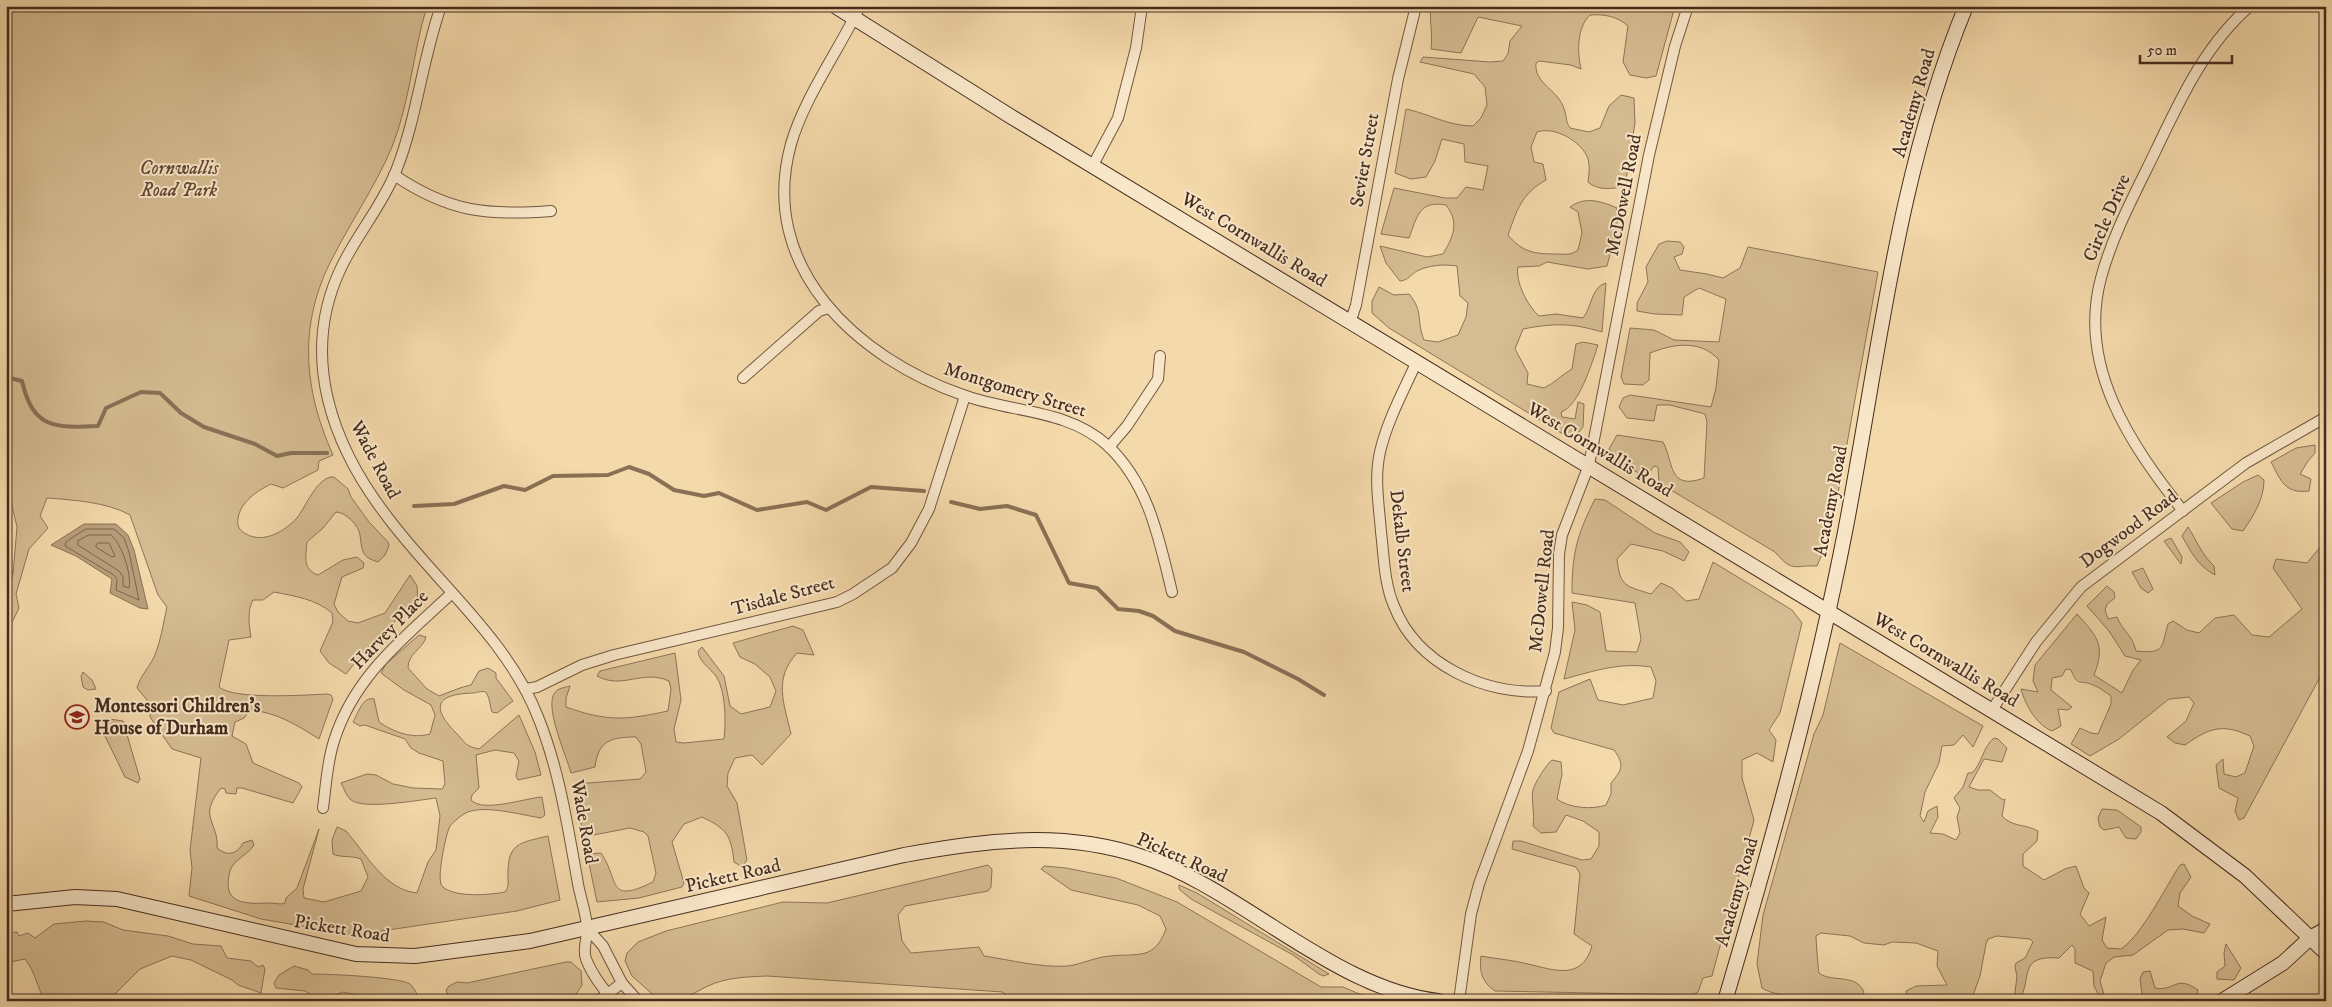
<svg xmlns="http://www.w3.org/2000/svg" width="2332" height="1007" font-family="'IM FELL DW Pica',serif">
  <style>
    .green { fill: #d6bc92; stroke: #8e7458 }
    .water { fill: #b89e7a; stroke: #8a7055 }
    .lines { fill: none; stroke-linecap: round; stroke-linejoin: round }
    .shore { stroke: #7e654c; stroke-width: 1 }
    .stream { stroke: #8a7055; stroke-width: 4 }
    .street-casing { stroke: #715741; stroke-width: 12 }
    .secondary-casing { stroke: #452c1e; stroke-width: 16 }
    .street { stroke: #f8e6c8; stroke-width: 10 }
    .secondary { stroke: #f8e6c8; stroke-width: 14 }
    .labels { text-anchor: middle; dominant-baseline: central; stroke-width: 4; stroke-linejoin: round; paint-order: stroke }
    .street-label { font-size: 19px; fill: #452c1e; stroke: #f8e6c8 }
    .park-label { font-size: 19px; font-style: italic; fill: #624935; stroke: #f8e6c8 }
    .poi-label { font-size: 19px; font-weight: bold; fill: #452c1e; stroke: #f8e6c8; text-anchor: start }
  </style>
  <rect width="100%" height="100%" fill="#f4d9aa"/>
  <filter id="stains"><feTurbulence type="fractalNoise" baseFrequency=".004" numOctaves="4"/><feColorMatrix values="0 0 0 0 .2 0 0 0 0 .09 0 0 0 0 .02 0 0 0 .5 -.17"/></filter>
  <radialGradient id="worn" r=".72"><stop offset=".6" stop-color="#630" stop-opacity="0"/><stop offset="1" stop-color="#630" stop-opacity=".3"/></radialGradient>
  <g class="green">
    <path d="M6 6H427C413 52 410 102 392 147 376 185 352 220 333 257 298 323 303 388 333 455L319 461 318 470 283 488 271 484C257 491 240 502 238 519 237 526 239 530 246 534 264 544 285 531 297 518 305 508 318 475 334 477L348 489 351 497 369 522 388 542 389 546 385 555 378 562C361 557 362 550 360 535 359 525 345 512 336 512L323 528 307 542C306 556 302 569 318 575L343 560 357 557 364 563 363 568 342 577 334 604 338 612 348 621 358 623 385 613 410 575 417 586 418 605C388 623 367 647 346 674L329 663 320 651 333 622 332 613C316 599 294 596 274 592L263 600H253C247 610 249 626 251 637L229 640 219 687C234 700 305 695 327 694L331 695 333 699 319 739C297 725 276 712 250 710L244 718 235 722 232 736 246 744 253 763 299 783 302 787 293 803 242 788H237L236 794 226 793 225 789 221 788C197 818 219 821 217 848 228 857 237 854 243 843L252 840 254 845C249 854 233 860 230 871 221 905 245 904 270 903 276 903 280 905 285 903L286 898 297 888 319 829 303 889 304 898 324 902 361 891 368 877 361 859C351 855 340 858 333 854L332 840 337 827 346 831C366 854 385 890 417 893L428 862 436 850 440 816 436 798C419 800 364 810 351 800 346 796 344 788 341 783L367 774 376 775 393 784 413 788 442 789 445 784 443 761 419 753 411 748 405 739 365 725 360 726 353 722C358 713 363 696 374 699L379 722C394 732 411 739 430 734L435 715 431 705 404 690 381 673 386 664 419 635 426 637C423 649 408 653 408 668L427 689 439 696C450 692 460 687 471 685L479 671 488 668 496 673V678L513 701 497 713 492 712C490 707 490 699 487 694 485 689 477 693 473 693 439 694 429 705 455 732 466 742 462 745 479 749L519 715 535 752 541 775 518 780 516 776 519 761 514 753 495 750 476 755 479 788 472 795 471 800C483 813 526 798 542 797L545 815 541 818C522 815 486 805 468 812 464 813 453 822 450 826 446 833 436 880 442 886 453 898 491 895 505 892 509 887 508 883 508 877 507 843 519 843 548 836L560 900 517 911 354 935 261 919 189 896 192 868 190 850 201 758 172 749 150 717 151 705 137 688C140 676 149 668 154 657 161 641 163 624 167 607L158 595 130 515C107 502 73 500 47 498L40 516 48 528 29 549 16 594 19 608 6 635V605L13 574 17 527 10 497 6 495Z"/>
    <path d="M1431 6H1675L1656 76 1646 78 1630 75 1623 62 1628 26C1617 16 1604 14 1590 15 1577 27 1577 52 1581 69L1571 65 1539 61 1536 63C1534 83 1556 89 1563 106 1567 114 1565 121 1570 128L1589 132 1600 128 1609 106 1621 95 1634 98 1635 123 1625 186C1613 189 1598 191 1588 182 1589 174 1590 167 1588 159 1582 141 1554 126 1537 132L1531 147 1534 162 1543 164 1546 180C1521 194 1517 210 1508 235 1522 252 1534 254 1556 254 1565 254 1570 256 1578 250L1582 233 1578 212 1570 207C1585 196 1601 201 1617 208V226L1607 266 1588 269 1547 262 1539 266 1518 267C1515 282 1528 306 1539 316L1556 314 1583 318C1592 307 1591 287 1606 283L1602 332C1572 323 1554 323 1523 329L1515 349 1528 373 1527 384 1544 388C1555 383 1561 375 1572 369L1576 344 1583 342 1598 345C1592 363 1579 406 1561 412L1562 417 1575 419 1578 402 1584 404 1583 427 1576 436 1568 437 1389 328 1372 313V301L1379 287 1394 295 1409 294C1424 312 1416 320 1424 340L1438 342 1458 335 1466 317 1468 303 1460 296 1457 266C1444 264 1429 265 1417 271 1410 275 1409 280 1400 281L1386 263 1380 246 1427 257 1443 254C1453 237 1460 223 1446 205 1419 200 1417 217 1409 238L1381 234 1394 188 1445 198H1457L1466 187 1483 190 1488 166 1465 162 1464 144 1442 139 1435 161 1426 177 1411 179 1395 173 1406 109C1430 114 1448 126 1473 126L1481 118 1487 105 1485 87 1474 74 1420 62 1423 57 1490 62 1503 61 1508 54 1510 41 1522 26 1478 17 1461 53 1431 49C1433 34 1429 21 1431 6Z"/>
    <path d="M1667 241 1680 242 1684 247 1682 254 1674 257 1680 270 1707 274 1723 278 1740 268 1748 247 1878 272 1837 499 1828 540 1817 566C1793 565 1793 573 1775 552L1659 483 1658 467 1654 466 1646 477 1617 461 1609 449 1617 435 1663 442C1674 463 1668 491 1704 478L1707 422 1705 414 1670 405H1657L1654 421 1627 418 1619 407 1623 398 1630 395 1711 407 1716 388 1719 360C1700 339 1673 344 1650 353L1649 380 1643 385 1624 384 1621 377 1630 328 1654 330 1674 340 1719 342 1726 299 1699 288 1684 297 1682 315 1655 314 1637 311V303L1648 282 1646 267 1659 244Z"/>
    <path d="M2315 445V453L2308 461 2300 474 2311 479 2309 491C2285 494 2281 481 2271 462L2296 448Z"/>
    <path d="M2258 475 2264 480C2264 499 2254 515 2243 531L2232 529 2211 503 2243 482Z"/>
    <path d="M1595 499 1605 500 1655 533 1680 542 1689 552 1684 561 1663 551 1631 544 1617 559C1620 587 1626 586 1651 594L1661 583 1672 588 1686 601 1699 599 1713 562 1792 610 1802 623 1780 713 1769 730 1776 740 1773 762 1757 753 1742 760V778L1754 820 1712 976 1703 978 1698 992 1692 995 1495 991C1482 982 1479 972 1481 956 1497 959 1513 960 1528 964 1554 970 1582 981 1592 946L1574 934 1580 874 1576 867 1512 849 1513 841H1521L1582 860 1591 859 1599 846V832L1583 821 1566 815 1556 832 1541 833 1533 826C1535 814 1531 800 1533 790 1534 784 1548 762 1552 760L1561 762 1562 774 1557 799C1568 808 1593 810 1606 805L1611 794V783C1622 770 1625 765 1614 750L1554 733 1551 728 1559 692 1590 679 1598 700 1623 705 1653 698 1656 681 1651 667C1620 662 1594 671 1564 679L1575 630 1572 602 1587 605 1600 612 1606 651 1637 652 1641 639 1635 603 1572 593C1572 553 1577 535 1595 499Z"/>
    <path d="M2188 527C2197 541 2202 555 2214 566L2215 575C2198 566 2191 552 2182 536Z"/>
    <polygon points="2171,538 2182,557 2181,564 2164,541"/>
    <path d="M2326 540V666L2244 818 2239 820 2235 811 2238 798 2219 788 2216 765 2223 759 2224 774 2236 777 2245 773 2254 746 2250 736C2222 723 2209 728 2185 745L2175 743 2167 737 2186 721 2194 703 2189 697 2169 699 2119 739 2090 756 2071 744 2080 728 2091 733 2098 734 2111 704V696C2105 692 2099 687 2093 685 2080 679 2078 688 2071 670L2066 669 2062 676 2052 678 2051 690 2072 707 2068 710 2058 709 2061 726 2052 731C2037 725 2025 705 2021 689L2038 692 2033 681 2035 665 2077 614C2097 636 2106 645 2094 675L2122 693 2133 670 2141 660 2125 656 2109 631 2087 606 2107 586 2114 592 2115 598 2107 604 2105 610 2108 619 2117 617C2123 632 2132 634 2136 651 2166 654 2161 647 2168 624L2173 621 2187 630 2199 633 2215 618 2234 615 2252 635 2269 637 2302 609 2273 568 2276 559 2307 563Z"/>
    <polygon points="2143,568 2153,589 2148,593 2141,588 2132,572"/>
    <path d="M793 626 803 630 814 655 797 653C773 679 784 703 791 734L762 765 752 755 735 758 728 773 727 786 737 803 747 860 742 867 734 862C731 835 727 829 702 817L684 824 672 842 684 883 682 887 639 898 597 902 587 854 601 853C620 880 606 905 653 882L656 873 648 836 644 832 630 828 583 837 575 784 640 779 646 772 641 744 636 737C612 737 598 740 595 767L571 773C566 755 547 713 553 696 556 688 563 688 570 686L566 698V707C608 722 626 720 668 711L671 689 669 681C642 669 623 690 597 676L600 671 675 653 681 700 674 729 676 742 684 743 724 739C726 722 726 691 716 676 709 667 699 662 698 651L702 647 724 676 730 706 741 714 770 707 776 691 770 677 755 664 740 657 733 643Z"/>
    <path d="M1840 643 1983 726 1973 747 1963 735 1954 745 1942 746 1939 763 1925 792 1920 816 1924 822 1928 811 1937 806 1938 817 1930 833 1943 834 1956 840 1960 833 1957 817 1960 808 1954 798 1963 787 1968 773H1972C1982 764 1983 746 1994 738L1998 739 2007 748 2002 762 1984 759 1969 787 1978 790H1990L2003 800 2005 799 2002 816C2012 827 2025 824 2038 831L2037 841 2023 854V866L2044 880 2065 869 2076 866 2084 888 2089 893 2080 914 2089 926 2106 917 2102 940 2107 948 2121 949C2142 935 2165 888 2180 865L2184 864 2191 877 2180 893 2178 906 2192 916 2210 924 2204 933 2183 929 2168 930 2133 955 2114 957 2106 963 2100 981 2106 1001H2102L2094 986 2093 971 2075 963V949L2072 945 2059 958C2017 955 2033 977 2019 1001L2014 1000 2017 976 2015 967 2016 963 2025 958 2033 942 2030 939 1997 936 1988 939 1986 944 1980 976 1971 1001 1908 1000 1906 991 1916 986 1947 985 1937 966 1938 951 1916 943 1892 942 1884 945 1864 943 1850 936 1821 933 1816 936C1816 939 1818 969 1819 973 1832 983 1856 973 1864 992L1860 1001C1840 1001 1777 999 1762 988L1757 964 1763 915 1814 734 1823 715Z"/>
    <polygon points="83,672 92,680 96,689 88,690 83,687 81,676"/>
    <polygon points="109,719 123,721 140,779 138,783 125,777 103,732 104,723"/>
    <polygon points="2102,809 2117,810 2141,827 2141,832 2136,839 2126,838 2119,827 2104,830 2100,827 2098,818"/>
    <path d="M988 865 992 869 991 887 988 891 905 906 898 915 902 941 911 953 979 947 984 956C1011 960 1041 968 1068 966 1082 964 1096 957 1110 956 1138 953 1154 961 1166 929L1160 916 1138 905 1071 890 1041 869 1044 866 1066 868 1116 878 1177 902 1321 987H1343L1376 1001H1009L1003 992 767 976C747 977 727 977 708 986 687 996 686 1001 660 1001L632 976 625 961 627 953 638 942 666 931 783 902 827 903Z"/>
    <polygon points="1179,885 1197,893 1329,974 1323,976 1319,974 1293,955 1191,899 1179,889"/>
    <path d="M86 921 104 922 123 930 168 936 193 944 221 946 227 958 251 961 258 967 263 965 265 969 261 993 238 985 232 980 191 960 172 956 140 969 115 994 102 1001H45C37 987 35 971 25 959L6 963V933L17 932 19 936 28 933 35 938 54 924Z"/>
    <polygon points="2226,944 2241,968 2234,980 2217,979 2217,972 2225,966 2224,953"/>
    <polygon points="566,962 571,962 581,971 582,985 572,1001 450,1001 446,990 449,986 457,982 467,983"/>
    <path d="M294 966 308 970 312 974C328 974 400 977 410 984 415 988 417 996 421 1001H384L343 992 321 1001 305 991 276 988 274 983 279 975Z"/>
    <path d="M2150 971 2155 988C2175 992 2175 974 2198 990L2196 999 2143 1001 2140 979 2143 972Z"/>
  </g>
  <polygon class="water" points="84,524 116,524 128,535 134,550 148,609 140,608 110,593 112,579 76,556 51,545"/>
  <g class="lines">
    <g class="shore">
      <polygon points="86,529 114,529 124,538 129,552 139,600 116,590 117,579 114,575 65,546 66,542"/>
      <path d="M89 535H111C122 544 132 575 129 588L123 586V577L119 571 78 545V541Z"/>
      <polygon points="98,543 109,543 115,556 112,557 96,547"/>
    </g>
    <g class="stream">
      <path d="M6 377 22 381C33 429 55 428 98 426L106 408 141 392 160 393 181 413 204 427 255 444 277 456 291 453H327"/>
      <polyline points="951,502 980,509 1007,506 1036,515 1069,583 1097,588 1118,609 1139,611 1153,616 1175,631 1244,652 1298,679 1324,695"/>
      <polyline points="414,506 454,504 504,486 525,490 553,476 608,475 629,467 649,474 674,490 704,496 719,493 757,510 807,502 826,510 871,487 924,491"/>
    </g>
    <g class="street-casing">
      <g id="street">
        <path d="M441 6C422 60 417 118 396 171 382 206 357 234 341 268 299 356 332 446 389 519 438 584 508 640 538 717 559 769 567 823 577 878 579 894 586 911 587 927 588 938 582 948 586 959 592 975 603 988 613 1001"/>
        <path d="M860 6C839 50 804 98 791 144 757 267 857 358 963 395 1012 413 1067 409 1107 445 1149 484 1159 539 1172 592"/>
        <polyline points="1093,165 1118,118 1136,48 1142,6"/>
        <path d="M394 175C449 212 487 216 551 211"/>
        <polyline points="1351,320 1356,305 1398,79 1416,6"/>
        <path d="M1417 361C1404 390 1387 421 1380 452 1374 478 1379 505 1381 532 1384 556 1384 583 1394 606 1417 665 1486 696 1546 691"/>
        <polyline points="743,378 819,311 829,308"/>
        <polyline points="1109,447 1127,426 1158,379 1160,356"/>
        <path d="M2183 511C2131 445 2077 367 2101 278 2113 233 2136 192 2156 150 2181 98 2205 45 2250 6"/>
        <polyline points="6,573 7,573"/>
        <polyline points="526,689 537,687 582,665 614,655 837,602 853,594 892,568 911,543 929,509 965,396"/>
        <polyline points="1992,710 2036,642 2081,587 2246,463 2326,417"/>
        <path d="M323 808C326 786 327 762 334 741 354 676 405 637 452 593"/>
        <polyline points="587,928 603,946 622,983 638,1001"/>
        <polyline points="598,1001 622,983"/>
        <polyline points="1459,1001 1471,914 1479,884 1528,751 1555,652 1558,628 1559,554 1562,535 1589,465 1649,155 1675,46 1688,6"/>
      </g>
    </g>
    <g class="secondary-casing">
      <g id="secondary">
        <polyline points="835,6 1010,116 2161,813 2245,876 2326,953"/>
        <path d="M6 904 75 897 117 899 356 954 415 956 530 941 904 855C985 840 1064 830 1143 857 1189 872 1232 901 1273 927 1322 958 1378 994 1438 1001"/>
        <path d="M1725 1001C1771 846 1814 690 1845 532 1879 356 1897 173 1966 6"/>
        <polyline points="2222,1001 2283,963 2310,938 2326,929"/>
      </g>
    </g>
    <use href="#street" class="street"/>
    <use href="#secondary" class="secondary"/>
  </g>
  <defs>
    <g id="school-ring" transform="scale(1.25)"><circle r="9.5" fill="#f8e6c8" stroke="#8f2418" stroke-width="1.5"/><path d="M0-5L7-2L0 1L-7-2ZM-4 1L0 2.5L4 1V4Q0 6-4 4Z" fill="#8f2418"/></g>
  </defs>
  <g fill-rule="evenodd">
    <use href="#school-ring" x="77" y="717"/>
  </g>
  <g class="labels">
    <g class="street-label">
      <text transform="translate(1914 103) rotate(-74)">Academy Road</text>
      <text transform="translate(1365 160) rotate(-80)">Sevier Street</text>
      <text transform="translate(1624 195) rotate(-79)">McDowell Road</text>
      <text transform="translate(2107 218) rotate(-67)">Circle Drive</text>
      <text transform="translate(1254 240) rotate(31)">West Cornwallis Road</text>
      <text transform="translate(1015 390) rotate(17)">Montgomery Street</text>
      <text transform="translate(1600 450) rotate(31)">West Cornwallis Road</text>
      <text transform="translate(375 460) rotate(62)">Wade Road</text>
      <text transform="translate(1831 501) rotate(-79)">Academy Road</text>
      <text transform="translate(2129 529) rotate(-37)">Dogwood Road</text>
      <text transform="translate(1402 541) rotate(83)">Dekalb Street</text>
      <text transform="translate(1542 591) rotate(-84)">McDowell Road</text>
      <text transform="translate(783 596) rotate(-15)">Tisdale Street</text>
      <text transform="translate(390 630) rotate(-46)">Harvey Place</text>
      <text transform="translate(1946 660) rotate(31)">West Cornwallis Road</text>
      <text transform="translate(584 822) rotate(80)">Wade Road</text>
      <text transform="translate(1182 858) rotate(24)">Pickett Road</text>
      <text transform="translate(733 876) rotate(-13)">Pickett Road</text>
      <text transform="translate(1737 892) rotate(-74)">Academy Road</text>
      <text transform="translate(342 929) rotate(9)">Pickett Road</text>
    </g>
    <g class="park-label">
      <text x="179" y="168">Cornwallis<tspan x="179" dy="22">Road Park</tspan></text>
    </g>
    <g class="poi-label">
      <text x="94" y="706">Montessori Children's<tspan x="94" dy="22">House of Durham</tspan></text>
    </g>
  </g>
  <rect width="2332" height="1007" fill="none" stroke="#f4d9aa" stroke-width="25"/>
  <rect x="8" y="8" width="2317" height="992" fill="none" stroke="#452c1e" stroke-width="2.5"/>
  <rect x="12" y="12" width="2307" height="982" fill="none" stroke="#452c1e"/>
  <path d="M2140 55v8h92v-8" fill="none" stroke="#452c1e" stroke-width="2.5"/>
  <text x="2147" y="55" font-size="15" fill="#452c1e" stroke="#f8e6c8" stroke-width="4" paint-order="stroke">50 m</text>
  <rect width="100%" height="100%" filter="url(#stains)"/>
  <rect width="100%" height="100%" fill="url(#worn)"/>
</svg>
